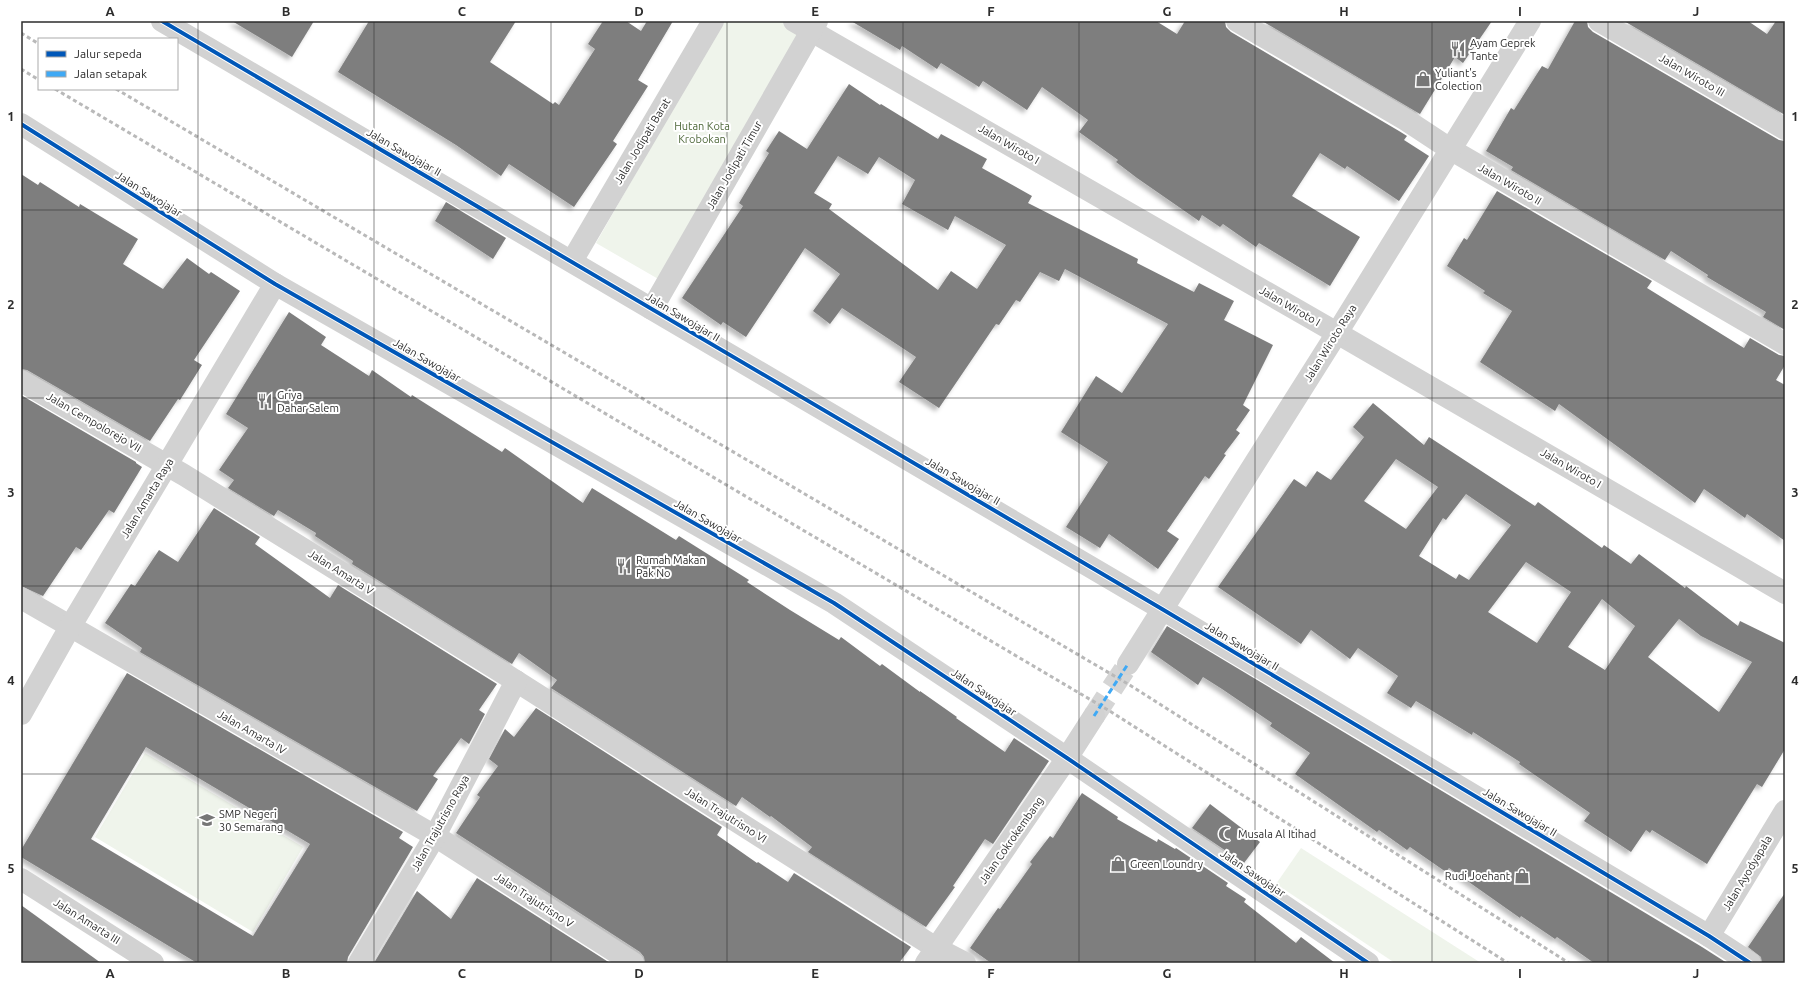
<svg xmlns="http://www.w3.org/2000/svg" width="1806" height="984" font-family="Ubuntu,sans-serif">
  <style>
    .green { fill: #eff4eb }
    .building { fill: #7e7e7e; fill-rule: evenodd; filter: url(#shadow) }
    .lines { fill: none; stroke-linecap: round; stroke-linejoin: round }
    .street-tunnel { stroke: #d5d5d5; stroke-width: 22; stroke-dasharray: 22 11; stroke-linecap: butt }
    .street { stroke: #d2d2d2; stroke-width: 22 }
    .rail { stroke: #b9b9b9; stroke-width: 3; stroke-dasharray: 4 3; stroke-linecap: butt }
    .quiet { stroke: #3fa9f5; stroke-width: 3; stroke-dasharray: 6 3; stroke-linecap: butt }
    .cycleway-casing { stroke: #fff; stroke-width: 6 }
    .cycleway { stroke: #0057b8; stroke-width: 4 }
    .grid { fill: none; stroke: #2d2d2d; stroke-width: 1; stroke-opacity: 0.55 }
    .labels { text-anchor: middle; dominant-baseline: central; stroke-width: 4; stroke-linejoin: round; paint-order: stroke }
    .poi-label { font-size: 11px; fill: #2d2d2d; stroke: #fff; text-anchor: start }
    .street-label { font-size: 11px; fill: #2d2d2d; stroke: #fff }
    .park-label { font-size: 11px; fill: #4e683a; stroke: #fff }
    .neatline { fill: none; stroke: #2d2d2d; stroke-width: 1.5 }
    .grid-label { font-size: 13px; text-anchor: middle; font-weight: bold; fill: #2d2d2d }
  </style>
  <defs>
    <filter id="shadow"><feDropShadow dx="-3.5" dy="3.5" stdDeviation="2" flood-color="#0004"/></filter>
  </defs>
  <rect width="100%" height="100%" fill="#fff"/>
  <g class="green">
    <polygon points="723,21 807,21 660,280 596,243"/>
    <polygon points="145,753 303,847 253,932 95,837"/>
    <polygon points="1301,848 1481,963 1395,963 1276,884"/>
  </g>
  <g class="building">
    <polygon points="232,21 314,21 292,57"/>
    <polygon points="369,21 516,21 490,62 553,104 555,102 559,105 595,49 588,44 603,21 626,21 641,31 647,21 673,21 638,80 648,86 613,141 617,144 574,207 509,164 501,176 456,145 338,72"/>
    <polygon points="851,21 1156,21 1177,34 1185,21 1225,21 1226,27 1231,32 1399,131 1407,136 1404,140 1429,156 1399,201 1347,166 1345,169 1320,153 1292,196 1360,237 1330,286 1259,243 1256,247 1223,224 1220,227 1202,215 1199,221 1137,178 1116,162 1118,160 1079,132 1088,120 1042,87 1027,110 983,81 979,87 941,63 937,69 902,46 900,50"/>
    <polygon points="1262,21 1492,21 1463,63 1455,57 1420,114"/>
    <polygon points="1575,21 1587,21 1588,27 1593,32 1779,140 1785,141 1785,330 1763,317 1766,312 1707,277 1708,275 1671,251 1665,260 1511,170 1513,167 1486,151 1511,108 1514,110 1542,66 1548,69"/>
    <polygon points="1624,21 1748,21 1767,34 1776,21 1785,21 1785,115"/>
    <path d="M849 84 880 105 881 104 938 139 941 134 987 159 982 168 1032 196 1028 203 1138 259 1137 263 1194 292 1199 283 1234 301 1224 320 1273 345 1243 405 1250 410 1236 430 1240 433 1224 454 1226 455 1209 479 1205 476 1167 531 1179 539 1158 569 1109 534 1100 548 1066 527 1108 462 1061 432 1096 376 1122 393 1168 324 1065 269 1059 281 1040 272 1020 302 1016 300 999 325 996 324 939 408 899 382 916 357 842 308 830 324 813 311 840 274 805 248 746 337 723 322 721 325 682 298 743 206 739 203 769 153 766 151 779 131 807 149ZM838 156 868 174 879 157 915 180 902 204 948 230 955 216 1006 245 977 289 951 271 938 290 829 209 832 204 814 193Z"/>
    <polygon points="21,174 38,185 40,182 79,207 80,204 138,239 123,264 163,289 187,258 209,274 211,272 240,291 194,360 202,365 180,400 178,399 150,441 27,370 21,369"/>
    <polygon points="1497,191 1652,281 1647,288 1744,348 1750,338 1779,355 1785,356 1785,365 1776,380 1785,385 1785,541 1747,514 1745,518 1704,489 1695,503 1559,404 1555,411 1480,362 1512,311 1483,293 1485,291 1447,266 1464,238 1467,240"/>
    <polygon points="446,202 506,238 493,259 435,221"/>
    <polygon points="289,312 326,337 321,345 369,376 372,370 411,397 412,395 502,452 505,448 583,503 592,488 676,540 679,536 749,580 747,582 790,610 839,640 841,637 880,666 882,664 920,692 920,691 957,717 956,718 1005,752 1014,738 1049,761 993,844 985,839 953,886 955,887 926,927 808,852 812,847 771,816 770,817 742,797 736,806 551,688 557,680 519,653 512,664 352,564 353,561 315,536 316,533 278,510 274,516 228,488 234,480 219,470 248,428 226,414"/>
    <polygon points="21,395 136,462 136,463 142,467 114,513 109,510 81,550 76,547 43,596 21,586"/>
    <path d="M1373 403 1424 445 1429 437 1535 506 1538 502 1602 548 1604 545 1631 564 1639 554 1685 588 1686 586 1738 626 1740 621 1785 643V749L1762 787 1757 784 1707 864 1652 830 1650 833 1646 830 1631 852 1584 821 1590 813 1519 764 1520 762 1473 732 1472 735 1416 701 1411 708 1387 693 1398 676 1358 648 1350 659 1311 630 1301 644 1218 587 1294 479 1306 487 1317 471 1331 480 1364 437 1353 427ZM1396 459 1438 487 1406 529 1364 501ZM1466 494 1511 525 1469 580 1459 574 1456 579 1419 556 1443 518 1446 520ZM1526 562 1571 592 1537 643 1488 612ZM1602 599 1635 626 1605 670 1568 647ZM1679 619 1701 636 1752 662 1719 712 1648 657Z"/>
    <polygon points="214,508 260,537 255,544 330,598 338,585 497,684 479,710 485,714 469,744 461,738 433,776 438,779 417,811 140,652 142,648 105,623 131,584 135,586 159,550 178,562"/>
    <polygon points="1167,626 1702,947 1727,963 1594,963 1557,937 1555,939 1521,916 1520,918 1449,868 1446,872 1410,847 1407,850 1379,830 1377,832 1295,774 1310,753 1270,726 1272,723 1222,689 1203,677 1198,685 1151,652"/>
    <path d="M127 673 403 832 399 838 413 847 348 957 347 963H197L21 857V850ZM146 747 310 844 253 936 91 839Z"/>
    <polygon points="536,708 722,827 717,835 757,863 758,862 788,882 794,873 911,947 899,963 645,963 644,957 640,952 456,833 480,797 477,795 498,766 489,759 505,729 514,737"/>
    <polygon points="1082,793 1118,817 1117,819 1157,842 1158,839 1175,849 1176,848 1228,883 1226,886 1246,899 1244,902 1296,943 1301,937 1335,963 991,963 970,948 998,908 1000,909 1032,864 1030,862 1050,836 1053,838"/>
    <polygon points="1210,804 1260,842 1244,863 1192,828"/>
    <polygon points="477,878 610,963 374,963 417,891 451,919"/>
    <polygon points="1785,893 1785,963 1762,963 1761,957 1748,947"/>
    <polygon points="21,905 101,963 21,963"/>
  </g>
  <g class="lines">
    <polyline class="street-tunnel" points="1094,716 1128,664"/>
    <g class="street">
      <polyline points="162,21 1162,609 1709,936 1750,963"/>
      <polyline points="794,21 1337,333 1785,593"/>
      <polyline points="1237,21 1406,120 1450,149 1785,344"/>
      <polyline points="1599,21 1785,129"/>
      <polyline points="21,124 275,284 834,603 1067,758 1368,963"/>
      <polyline points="572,261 713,21"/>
      <polyline points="652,309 817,21"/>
      <polyline points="21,381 184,475 516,681 936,948 965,963"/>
      <polyline points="21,598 435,836 633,963"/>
      <polyline points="1128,664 1337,333 1530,21"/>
      <polyline points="21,714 70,627 275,284"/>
      <polyline points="21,879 153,963"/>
      <polyline points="1709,936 1785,811"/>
      <polyline points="359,963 435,836 516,681"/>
      <polyline points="926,963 1067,758 1094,716"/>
    </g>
    <g class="rail">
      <polyline points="21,33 39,44"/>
      <polyline points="21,69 39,80"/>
      <polyline points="55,89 1108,710 1508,963"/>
      <polyline points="116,89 1128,684 1569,963"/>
    </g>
    <polyline class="quiet" points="1094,716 1128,664"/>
    <g class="cycleway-casing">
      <g id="cycleway">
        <polyline points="162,21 1162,609 1709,936 1750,963"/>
        <polyline points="21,124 275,284 834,603 1067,758 1368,963"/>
      </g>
    </g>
    <use href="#cycleway" class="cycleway"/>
  </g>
  <path class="grid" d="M198 21V963M374 21V963M551 21V963M727 21V963M903 21V963M1079 21V963M1255 21V963M1432 21V963M1608 21V963M21 210H1785M21 398H1785M21 586H1785M21 774H1785"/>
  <defs>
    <g id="restaurant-bare" transform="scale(1.2)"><path d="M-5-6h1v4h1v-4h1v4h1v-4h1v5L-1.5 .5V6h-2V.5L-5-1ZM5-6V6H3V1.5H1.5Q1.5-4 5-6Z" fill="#767676" stroke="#fff" stroke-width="2.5" paint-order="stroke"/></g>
    <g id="shop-bare" transform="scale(1.2)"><path d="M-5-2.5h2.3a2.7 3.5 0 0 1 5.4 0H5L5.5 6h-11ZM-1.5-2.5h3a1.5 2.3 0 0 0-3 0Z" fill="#767676" stroke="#fff" stroke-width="2.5" paint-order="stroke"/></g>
    <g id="school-bare" transform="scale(1.2)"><path d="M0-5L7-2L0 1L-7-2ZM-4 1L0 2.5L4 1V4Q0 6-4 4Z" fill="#767676" stroke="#fff" stroke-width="2.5" paint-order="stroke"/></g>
    <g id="mosque-bare" transform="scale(1.2)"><path d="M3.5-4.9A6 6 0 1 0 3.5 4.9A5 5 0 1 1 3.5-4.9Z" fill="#767676" stroke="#fff" stroke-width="2.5" paint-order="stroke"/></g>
  </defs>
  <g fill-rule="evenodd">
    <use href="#restaurant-bare" x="1458" y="49"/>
    <use href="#shop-bare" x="1423" y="79"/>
    <use href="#restaurant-bare" x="265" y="401"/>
    <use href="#restaurant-bare" x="624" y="566"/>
    <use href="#school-bare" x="207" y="820"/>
    <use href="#mosque-bare" x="1226" y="834"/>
    <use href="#shop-bare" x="1118" y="864"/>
    <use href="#shop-bare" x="1522" y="876"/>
  </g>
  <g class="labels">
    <g class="poi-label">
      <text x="1470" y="43">Ayam Geprek<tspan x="1470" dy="13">Tante</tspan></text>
      <text x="1435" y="73">Yuliant's<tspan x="1435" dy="13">Colection</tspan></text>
      <text x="277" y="395">Griya<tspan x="277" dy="13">Dahar Salem</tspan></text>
      <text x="636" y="560">Rumah Makan<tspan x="636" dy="13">Pak No</tspan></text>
      <text x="219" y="814">SMP Negeri<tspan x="219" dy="13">30 Semarang</tspan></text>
      <text x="1238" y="834">Musala Al Itihad</text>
      <text x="1130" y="864">Green Loundry</text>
      <text x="1510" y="876" text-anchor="end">Rudi Joehant</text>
    </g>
    <g class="street-label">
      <text transform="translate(1692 75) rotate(30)">Jalan Wiroto III</text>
      <text transform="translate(642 141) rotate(-59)">Jalan Jodipati Barat</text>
      <text transform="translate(1009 144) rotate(30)">Jalan Wiroto I</text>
      <text transform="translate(404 152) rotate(30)">Jalan Sawojajar II</text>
      <text transform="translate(734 165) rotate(-60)">Jalan Jodipati Timur</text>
      <text transform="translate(1510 184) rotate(30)">Jalan Wiroto II</text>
      <text transform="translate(149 194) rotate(32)">Jalan Sawojajar</text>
      <text transform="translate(1290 306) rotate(30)">Jalan Wiroto I</text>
      <text transform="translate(683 317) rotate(31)">Jalan Sawojajar II</text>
      <text transform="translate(1330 343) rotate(-58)">Jalan Wiroto Raya</text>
      <text transform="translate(427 360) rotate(30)">Jalan Sawojajar</text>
      <text transform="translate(94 422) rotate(30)">Jalan Cempolorejo VII</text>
      <text transform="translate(1571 468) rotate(30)">Jalan Wiroto I</text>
      <text transform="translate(963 481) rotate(30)">Jalan Sawojajar II</text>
      <text transform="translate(147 498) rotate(-59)">Jalan Amarta Raya</text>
      <text transform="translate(708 521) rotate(30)">Jalan Sawojajar</text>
      <text transform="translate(341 572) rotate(32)">Jalan Amarta V</text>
      <text transform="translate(1242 646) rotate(31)">Jalan Sawojajar II</text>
      <text transform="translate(984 692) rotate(34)">Jalan Sawojajar</text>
      <text transform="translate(252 732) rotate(30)">Jalan Amarta IV</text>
      <text transform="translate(1520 812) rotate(31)">Jalan Sawojajar II</text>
      <text transform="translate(726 815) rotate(32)">Jalan Trajutrisno VI</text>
      <text transform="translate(440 823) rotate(-61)">Jalan Trajutrisno Raya</text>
      <text transform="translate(1011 840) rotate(-55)">Jalan Cokrokembang</text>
      <text transform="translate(1253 873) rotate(34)">Jalan Sawojajar</text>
      <text transform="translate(1747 873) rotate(-59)">Jalan Ayodyapala</text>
      <text transform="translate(534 900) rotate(33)">Jalan Trajutrisno V</text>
      <text transform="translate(87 921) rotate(32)">Jalan Amarta III</text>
    </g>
    <g class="park-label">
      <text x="702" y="126">Hutan Kota<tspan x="702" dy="13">Krobokan</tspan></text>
    </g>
  </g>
  <rect width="1806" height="984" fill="none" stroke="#ffffff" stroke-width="44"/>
  <rect x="38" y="38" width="140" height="52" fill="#ffffff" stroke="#ababab"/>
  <rect x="46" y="51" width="20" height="6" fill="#0057b8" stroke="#ababab"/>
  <text x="74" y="58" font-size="12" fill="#2d2d2d">Jalur sepeda</text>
  <rect x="46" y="71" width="20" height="6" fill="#3fa9f5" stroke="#ababab"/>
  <text x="74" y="78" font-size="12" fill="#2d2d2d">Jalan setapak</text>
  <rect x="22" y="22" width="1762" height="940" class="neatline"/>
  <g class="grid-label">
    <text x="110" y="16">A</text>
    <text x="286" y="16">B</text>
    <text x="462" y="16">C</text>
    <text x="639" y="16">D</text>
    <text x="815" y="16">E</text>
    <text x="991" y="16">F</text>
    <text x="1167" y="16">G</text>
    <text x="1344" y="16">H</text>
    <text x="1520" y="16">I</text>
    <text x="1696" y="16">J</text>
    <text x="11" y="121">1</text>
    <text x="1795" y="121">1</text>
    <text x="11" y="309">2</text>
    <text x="1795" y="309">2</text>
    <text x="11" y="497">3</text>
    <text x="1795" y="497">3</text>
    <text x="11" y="685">4</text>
    <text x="1795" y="685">4</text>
    <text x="11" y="873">5</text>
    <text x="1795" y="873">5</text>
    <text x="110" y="978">A</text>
    <text x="286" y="978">B</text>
    <text x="462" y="978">C</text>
    <text x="639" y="978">D</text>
    <text x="815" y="978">E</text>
    <text x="991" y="978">F</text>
    <text x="1167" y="978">G</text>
    <text x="1344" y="978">H</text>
    <text x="1520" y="978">I</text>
    <text x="1696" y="978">J</text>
  </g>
</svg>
